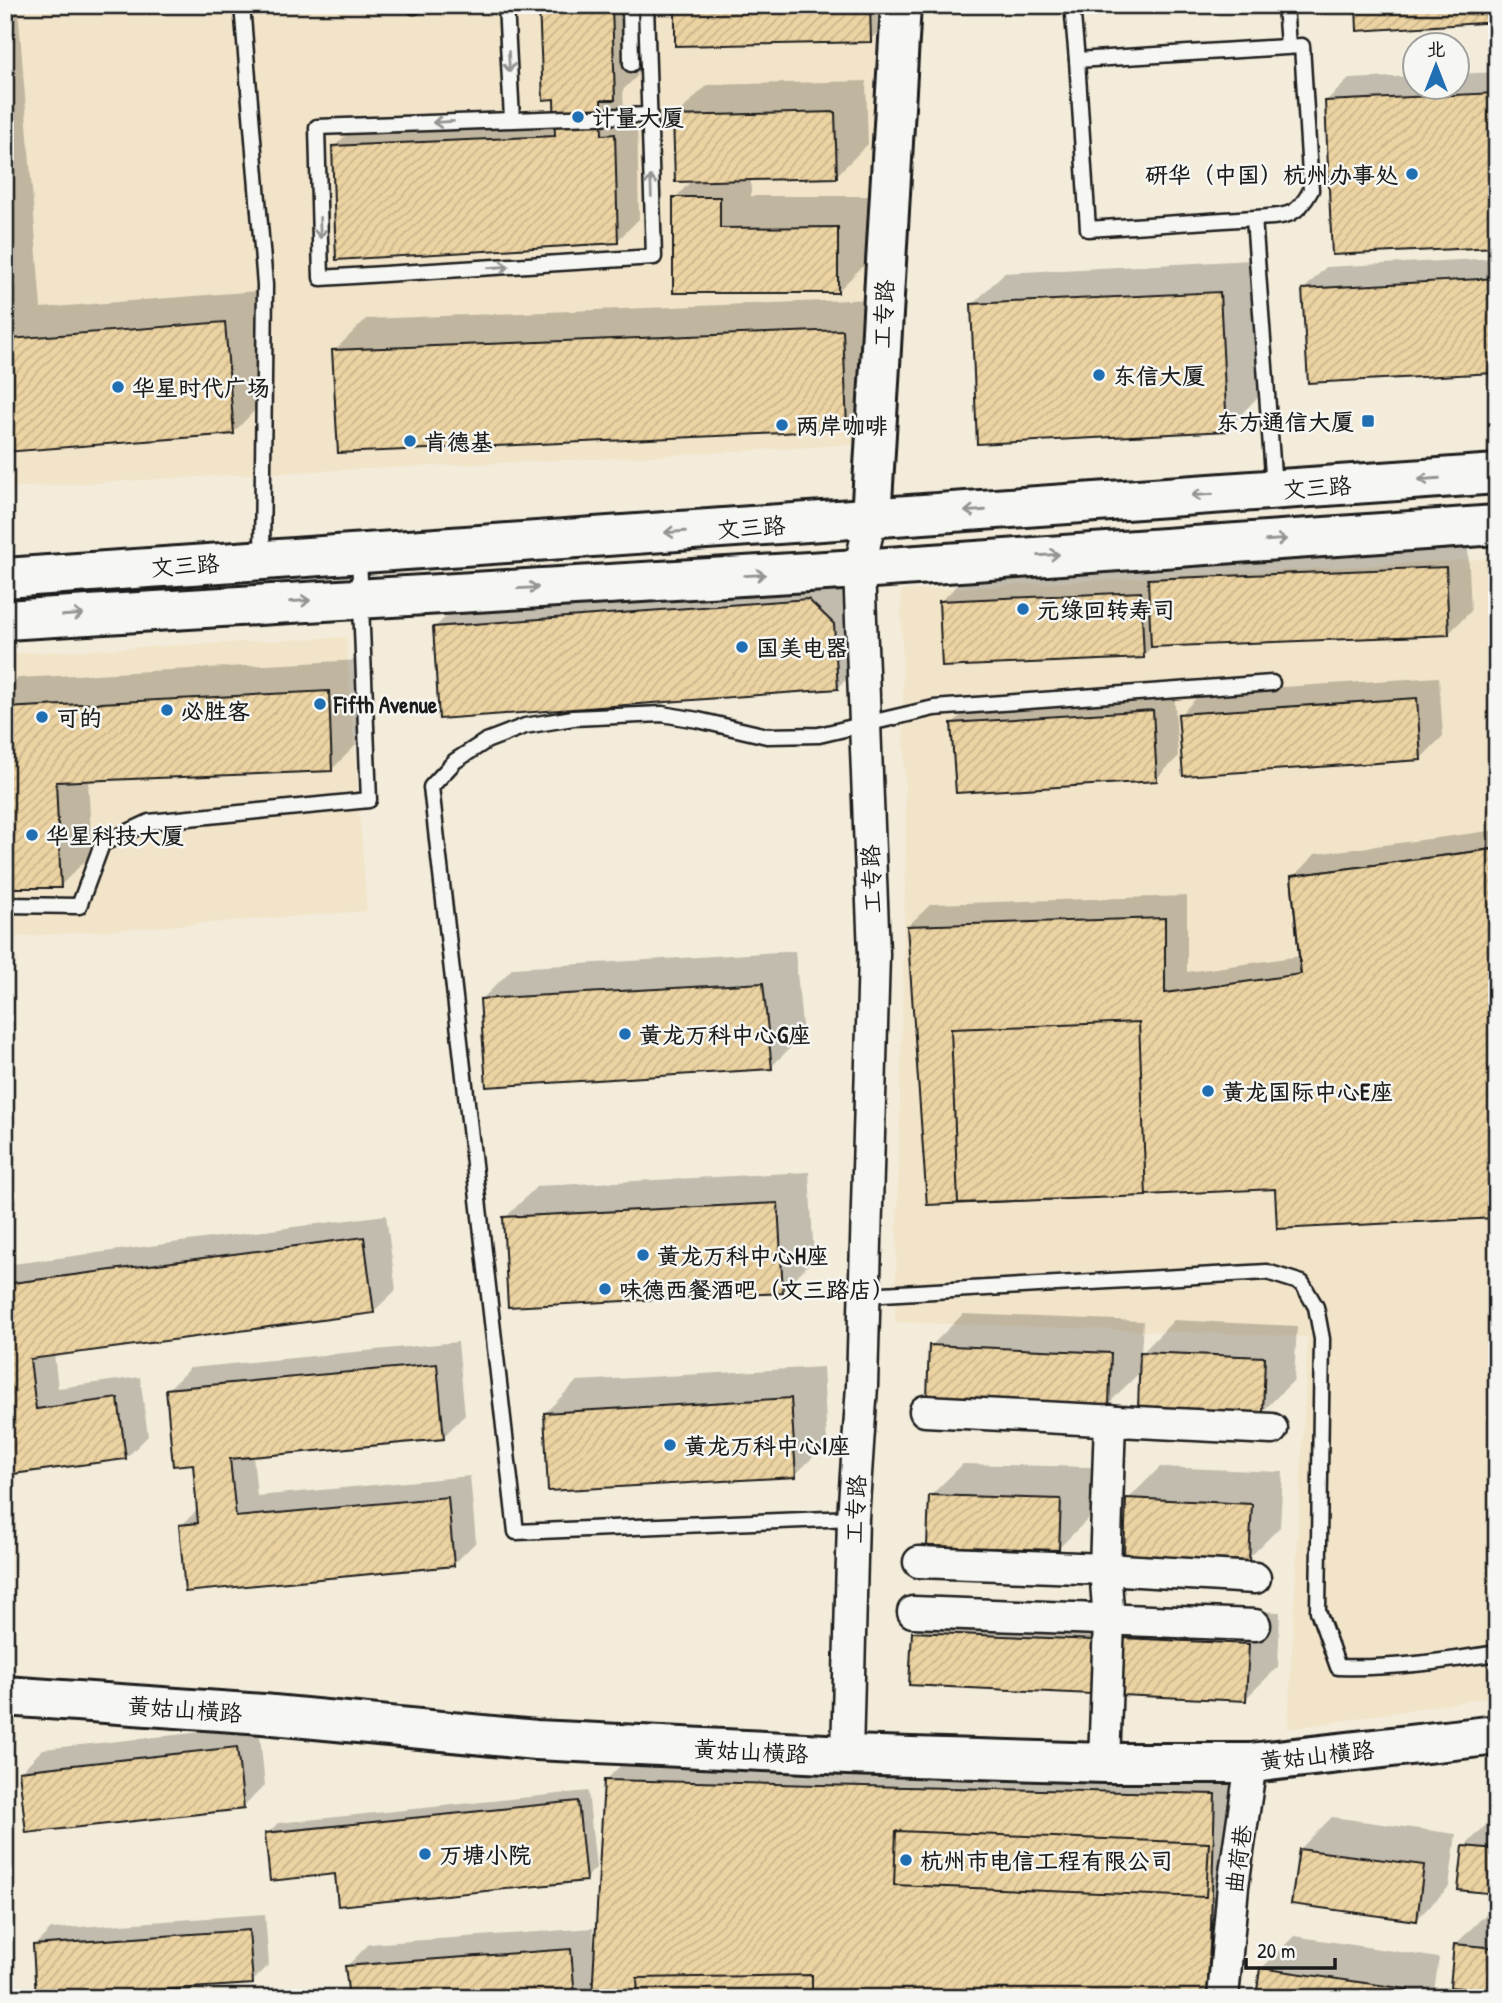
<svg xmlns="http://www.w3.org/2000/svg" width="1502" height="2003" font-family="'Patrick Hand','LXGW WenKai TC',sans-serif">
  <style>
    .built { fill: #f1e4c9 }
    .shadow { fill: #0003 }
    .building { fill: url(#building-hatch); stroke: #1c1c1c; stroke-width: 2 }
    .lines { fill: none; stroke-linecap: round; stroke-linejoin: round }
    .lane-casing { stroke: #1c1c1c; stroke-width: 19 }
    .street-casing { stroke: #1c1c1c; stroke-width: 35 }
    .secondary-casing { stroke: #1c1c1c; stroke-width: 44 }
    .lane { stroke: #f6f6f2; stroke-width: 14 }
    .street { stroke: #f6f6f2; stroke-width: 30 }
    .secondary { stroke: #f6f6f2; stroke-width: 38 }
    .oneway { stroke: #949492 }
    .poi-dot { fill: #1f6fb2; stroke: #f6f6f2; stroke-width: 2.5 }
    .labels { text-anchor: middle; dominant-baseline: central; stroke-width: 5; stroke-linejoin: round; paint-order: stroke }
    .poi-label { font-size: 23px; font-weight: bold; fill: #1c1c1c; stroke: #f6f6f2; text-anchor: start }
    .street-label { font-size: 23px; fill: #1c1c1c; stroke: #f6f6f2 }
  </style>
  <defs>
    <pattern id="building-hatch" width="6" height="6" patternUnits="userSpaceOnUse" patternTransform="scale(1.75)"><rect width="6" height="6" fill="#ecd3a2"/><path d="M-1 1l2-2M0 6l6-6M5 7l2-2" fill="none" stroke="#cab58b"/></pattern>
  </defs>
  <rect width="100%" height="100%" fill="#f3ecda"/>
  <filter id="ink" filterUnits="userSpaceOnUse"><feTurbulence type="fractalNoise" baseFrequency=".0143" numOctaves="2"/><feDisplacementMap in="SourceGraphic" scale="14" xChannelSelector="R" yChannelSelector="G"/><feConvolveMatrix kernelMatrix="1 2 1 2 8 2 1 2 1" color-interpolation-filters="sRGB"/></filter>
  <g filter="url(#ink)">
    <g class="built">
      <polygon points="5,5 877,5 864,444 635,457 231,475 5,488"/>
      <polygon points="1497,558 1497,1696 1288,1729 1308,1337 895,1322 906,841 901,591"/>
      <polygon points="346,637 367,911 5,938 5,654"/>
    </g>
    <g class="shadow">
      <polygon points="5,5 18,5 41,308 257,291 265,400 233,433 5,450"/>
      <polygon points="541,5 635,5 637,76 623,90 624,114 637,113 639,219 617,241 334,147 356,125 556,115"/>
      <polygon points="676,5 902,5 902,8 870,40"/>
      <polygon points="1497,72 1497,245 1326,101 1349,79 1414,76 1414,88 1456,88 1456,74"/>
      <polygon points="866,81 868,144 836,176 751,178 751,196 870,196 870,259 838,291 675,291 675,198 692,180 675,117 707,85"/>
      <polygon points="1497,258 1497,369 1304,289 1326,267"/>
      <polygon points="1252,260 1258,397 1226,430 972,305 1004,273"/>
      <polygon points="874,299 878,394 846,426 334,351 366,319"/>
      <polygon points="1468,546 1471,611 1448,634 1154,645 1143,656 940,602 963,580 1159,571 1172,558"/>
      <polygon points="831,578 855,602 860,665 838,688 434,628 457,606"/>
      <polygon points="360,660 364,737 332,769 88,779 92,854 60,886 5,886 5,691 18,678"/>
      <polygon points="1439,677 1443,736 1421,758 1180,715 1202,692"/>
      <polygon points="1174,689 1178,757 1156,779 953,723 975,701"/>
      <polygon points="1497,830 1497,1217 1277,1187 908,926 931,904 1187,896 1187,972 1301,956 1293,877 1315,854"/>
      <polygon points="795,951 803,1035 771,1067 481,1000 513,968"/>
      <polygon points="809,1172 814,1259 782,1291 505,1218 537,1186"/>
      <polygon points="386,1215 396,1290 373,1312 54,1354 58,1388 140,1377 148,1436 126,1458 5,1474 5,1265"/>
      <polygon points="963,1314 1143,1321 1141,1354 1174,1320 1297,1326 1294,1380 1262,1412 1141,1371 1108,1404 931,1346"/>
      <polygon points="458,1342 465,1415 443,1437 253,1455 257,1496 470,1476 476,1542 454,1564 181,1526 199,1508 194,1462 167,1390 190,1368"/>
      <polygon points="823,1367 827,1443 795,1475 545,1413 577,1381"/>
      <polygon points="963,1464 1092,1467 1091,1516 1059,1548 930,1496"/>
      <polygon points="1160,1467 1283,1472 1280,1527 1248,1559 1128,1499"/>
      <polygon points="945,1601 1125,1609 1123,1641 1157,1607 1280,1612 1278,1667 1245,1699 1124,1658 1090,1692 913,1633"/>
      <polygon points="259,1726 265,1785 243,1807 21,1771 43,1749"/>
      <polygon points="628,1758 1236,1773 1227,1998 594,1998 594,1994 590,1998 350,1998 347,1966 369,1944 593,1928 594,1948 597,1948 605,1781"/>
      <polygon points="588,1791 596,1868 585,1879 337,1872 267,1834 278,1823"/>
      <polygon points="1497,1814 1497,1892 1464,1847"/>
      <polygon points="1332,1817 1456,1834 1449,1887 1417,1919 1300,1849"/>
      <polygon points="1488,1912 1497,1913 1497,1990 1456,1944"/>
      <polygon points="265,1914 269,1965 252,1982 34,1946 51,1929"/>
      <polygon points="1294,1936 1439,1958 1433,1998 1257,1998 1262,1968"/>
    </g>
    <g class="building">
      <polygon points="539,5 612,5 615,100 601,100 602,135 615,134 618,243 336,260 332,146 555,136 554,99 543,100"/>
      <polygon points="675,5 870,5 871,42 675,46"/>
      <polygon points="1356,5 1497,5 1497,22 1357,31"/>
      <polygon points="1497,93 1497,247 1332,255 1325,101"/>
      <polygon points="835,112 837,178 675,182 673,116"/>
      <polygon points="673,197 720,197 720,228 838,227 838,293 673,293"/>
      <polygon points="1497,278 1497,371 1495,373 1308,383 1302,289"/>
      <polygon points="5,283 10,339 225,322 234,434 5,452"/>
      <polygon points="1220,292 1227,431 977,444 971,304"/>
      <polygon points="843,330 847,427 784,433 338,453 332,350"/>
      <polygon points="1446,567 1449,635 1151,647 1148,579"/>
      <polygon points="1141,592 1144,658 942,667 939,601"/>
      <polygon points="808,599 834,624 838,689 439,719 433,627"/>
      <polygon points="329,691 332,771 56,782 61,888 5,888 5,708"/>
      <polygon points="1417,698 1421,760 1183,776 1178,714"/>
      <polygon points="1153,710 1157,781 956,793 951,723"/>
      <polygon points="1494,849 1497,880 1497,1056 1311,1078 1291,876"/>
      <polygon points="1494,849 1497,880 1497,1218 1277,1229 1275,1189 927,1205 907,926 1165,918 1165,993 1301,974 1291,876"/>
      <polygon points="763,983 772,1069 486,1087 480,999"/>
      <polygon points="1139,1022 1146,1196 958,1203 951,1029"/>
      <polygon points="778,1203 783,1293 508,1307 503,1217"/>
      <polygon points="364,1237 374,1313 30,1359 36,1409 118,1398 126,1459 5,1475 5,1284"/>
      <polygon points="929,1345 1111,1353 1109,1406 927,1398"/>
      <polygon points="1140,1352 1265,1357 1263,1414 1138,1409"/>
      <polygon points="437,1364 444,1439 230,1459 236,1517 448,1497 454,1566 185,1592 179,1525 198,1523 193,1464 173,1466 166,1389"/>
      <polygon points="791,1398 796,1477 548,1491 544,1413"/>
      <polygon points="929,1495 1061,1499 1059,1550 927,1546"/>
      <polygon points="1126,1498 1252,1504 1249,1561 1124,1555"/>
      <polygon points="912,1632 1093,1640 1091,1694 909,1685"/>
      <polygon points="1123,1638 1249,1644 1246,1701 1121,1695"/>
      <polygon points="237,1747 244,1809 26,1833 19,1771"/>
      <polygon points="604,1780 1215,1794 1211,1927 1207,1998 592,1998"/>
      <polygon points="578,1801 586,1881 338,1906 335,1874 270,1881 265,1833"/>
      <polygon points="896,1831 1209,1843 1206,1897 894,1885"/>
      <polygon points="1463,1846 1497,1849 1497,1894 1458,1890"/>
      <polygon points="1299,1849 1424,1865 1417,1921 1291,1904"/>
      <polygon points="249,1930 253,1984 36,1998 33,1945"/>
      <polygon points="1454,1944 1497,1948 1497,1992 1450,1987"/>
      <polygon points="571,1949 575,1998 349,1998 345,1966"/>
      <polygon points="1260,1968 1408,1989 1407,1998 1256,1998"/>
      <polygon points="812,1975 812,1998 638,1998 637,1978"/>
    </g>
    <g class="lines">
      <g class="lane-casing">
        <g id="lane">
          <polyline points="242,5 265,285 262,559"/>
          <polyline points="506,5 512,119"/>
          <polyline points="630,5 631,64"/>
          <polyline points="646,5 654,257 321,278 317,127 649,115"/>
          <polyline points="1072,5 1077,60"/>
          <polyline points="1285,5 1288,46"/>
          <polyline points="414,6 414,5"/>
          <path d="M1254 218 1088 229 1077 60 1302 46 1311 190C1296 219 1284 216 1254 218L1274 488"/>
          <polyline points="5,905 79,906 102,844 149,822 369,800 359,556"/>
          <path d="M865 1295 1267 1272 1302 1283 1316 1307 1322 1339 1318 1611 1338 1667C1392 1669 1444 1661 1497 1653"/>
          <polyline points="853,1518 516,1532 431,787 455,761 486,741 525,726 573,718 662,714 698,720 767,736 819,735 934,708 1272,683"/>
        </g>
      </g>
      <g class="street-casing">
        <g id="street">
          <polyline points="925,1411 1272,1429"/>
          <polyline points="919,1562 1105,1569 1255,1578"/>
          <polyline points="913,1612 1255,1625"/>
          <polyline points="847,1755 853,1518 862,1386 874,954 859,569 871,519"/>
          <polyline points="1104,1763 1109,1621 1105,1569 1110,1420"/>
          <polyline points="1223,1998 1233,1886 1251,1763"/>
        </g>
      </g>
      <g class="secondary-casing">
        <g id="secondary">
          <polyline points="871,519 901,5"/>
          <polyline points="5,578 1497,474"/>
          <polyline points="5,620 859,569 1497,525"/>
          <polyline points="5,1696 263,1714 536,1740 847,1755 1104,1763 1251,1763 1497,1735"/>
        </g>
      </g>
      <use href="#lane" class="lane"/>
      <use href="#street" class="street"/>
      <use href="#secondary" class="secondary"/>
    </g>
    <defs><path id="oneway-shaft" d="M-6 0H5M1.5-3L5.5 0L1.5 3" fill="none" stroke-width="1.6" stroke-linecap="round" stroke-linejoin="round" transform="scale(1.75)"/></defs>
    <g class="oneway">
      <use href="#oneway-shaft" transform="translate(509 62) rotate(87)"/>
      <use href="#oneway-shaft" transform="translate(443 122) rotate(177)"/>
      <use href="#oneway-shaft" transform="translate(651 186) rotate(-92)"/>
      <use href="#oneway-shaft" transform="translate(320 228) rotate(88)"/>
      <use href="#oneway-shaft" transform="translate(499 267) rotate(-4)"/>
      <use href="#oneway-shaft" transform="translate(1429 479) rotate(176)"/>
      <use href="#oneway-shaft" transform="translate(1202 495) rotate(176)"/>
      <use href="#oneway-shaft" transform="translate(975 511) rotate(176)"/>
      <use href="#oneway-shaft" transform="translate(675 532) rotate(176)"/>
      <use href="#oneway-shaft" transform="translate(1276 540) rotate(-4)"/>
      <use href="#oneway-shaft" transform="translate(1049 555) rotate(-4)"/>
      <use href="#oneway-shaft" transform="translate(755 575) rotate(-3)"/>
      <use href="#oneway-shaft" transform="translate(528 588) rotate(-3)"/>
      <use href="#oneway-shaft" transform="translate(300 601) rotate(-4)"/>
      <use href="#oneway-shaft" transform="translate(73 615) rotate(-4)"/>
    </g>
  </g>
  <g class="poi-dot">
    <circle cx="578" cy="117" r="7"/>
    <circle cx="1412" cy="174" r="7"/>
    <circle cx="1099" cy="375" r="7"/>
    <circle cx="118" cy="387" r="7"/>
    <rect x="1361" y="414" width="14" height="14" rx="3.5"/>
    <circle cx="782" cy="425" r="7"/>
    <circle cx="410" cy="441" r="7"/>
    <circle cx="1023" cy="609" r="7"/>
    <circle cx="742" cy="647" r="7"/>
    <circle cx="320" cy="704" r="7"/>
    <circle cx="167" cy="710" r="7"/>
    <circle cx="42" cy="717" r="7"/>
    <circle cx="32" cy="835" r="7"/>
    <circle cx="625" cy="1034" r="7"/>
    <circle cx="1208" cy="1091" r="7"/>
    <circle cx="643" cy="1255" r="7"/>
    <circle cx="605" cy="1289" r="7"/>
    <circle cx="670" cy="1445" r="7"/>
    <circle cx="425" cy="1854" r="7"/>
    <circle cx="906" cy="1860" r="7"/>
  </g>
  <g class="labels">
    <g class="poi-label">
      <text x="592" y="117">计量大厦</text>
      <text x="1398" y="174" text-anchor="end">研华（中国）杭州办事处</text>
      <text x="1113" y="375">东信大厦</text>
      <text x="132" y="387">华星时代广场</text>
      <text x="1354" y="421" text-anchor="end">东方通信大厦</text>
      <text x="796" y="425">两岸咖啡</text>
      <text x="424" y="441">肯德基</text>
      <text x="1037" y="609">元绿回转寿司</text>
      <text x="756" y="647">国美电器</text>
      <text x="334" y="704">Fifth Avenue</text>
      <text x="181" y="710">必胜客</text>
      <text x="56" y="717">可的</text>
      <text x="46" y="835">华星科技大厦</text>
      <text x="639" y="1034">黄龙万科中心G座</text>
      <text x="1222" y="1091">黄龙国际中心E座</text>
      <text x="657" y="1255">黄龙万科中心H座</text>
      <text x="619" y="1289">味德西餐酒吧（文三路店）</text>
      <text x="684" y="1445">黄龙万科中心I座</text>
      <text x="439" y="1854">万塘小院</text>
      <text x="920" y="1860">杭州市电信工程有限公司</text>
    </g>
    <g class="street-label">
      <text transform="translate(883 314) rotate(-87)">工专路</text>
      <text transform="translate(1317 487) rotate(-4)">文三路</text>
      <text transform="translate(751 527) rotate(-4)">文三路</text>
      <text transform="translate(185 565) rotate(-4)">文三路</text>
      <text transform="translate(871 879) rotate(-92)">工专路</text>
      <text transform="translate(855 1509) rotate(-87)">工专路</text>
      <text transform="translate(185 1709) rotate(4)">黄姑山横路</text>
      <text transform="translate(751 1751) rotate(3)">黄姑山横路</text>
      <text transform="translate(1317 1755) rotate(-6)">黄姑山横路</text>
      <text transform="translate(1238 1859) rotate(-82)">曲荷巷</text>
    </g>
  </g>
  <rect width="1502" height="2003" fill="none" stroke="#f6f6f2" stroke-width="28"/>
  <rect x="14" y="14" width="1474" height="1975" fill="none" stroke="#1c1c1c" stroke-width="2.5" filter="url(#ink)"/>
  <g transform="translate(1436 66)"><circle r="33" fill="#f6f6f2" stroke="#9f9f9c" stroke-width="2"/>
  <path d="M0-5L12 26L0 18L-12 26Z" fill="#1f6fb2"/>
  <text y="-10" font-size="19" font-weight="bold" text-anchor="middle" fill="#1c1c1c">北</text>
  </g>
  <path d="M1246 1958v10h89v-10" fill="none" stroke="#1c1c1c" stroke-width="3.5"/>
  <text x="1257" y="1958" font-size="21" fill="#1c1c1c" stroke="#f6f6f2" stroke-width="5" paint-order="stroke">20 m</text>
</svg>
